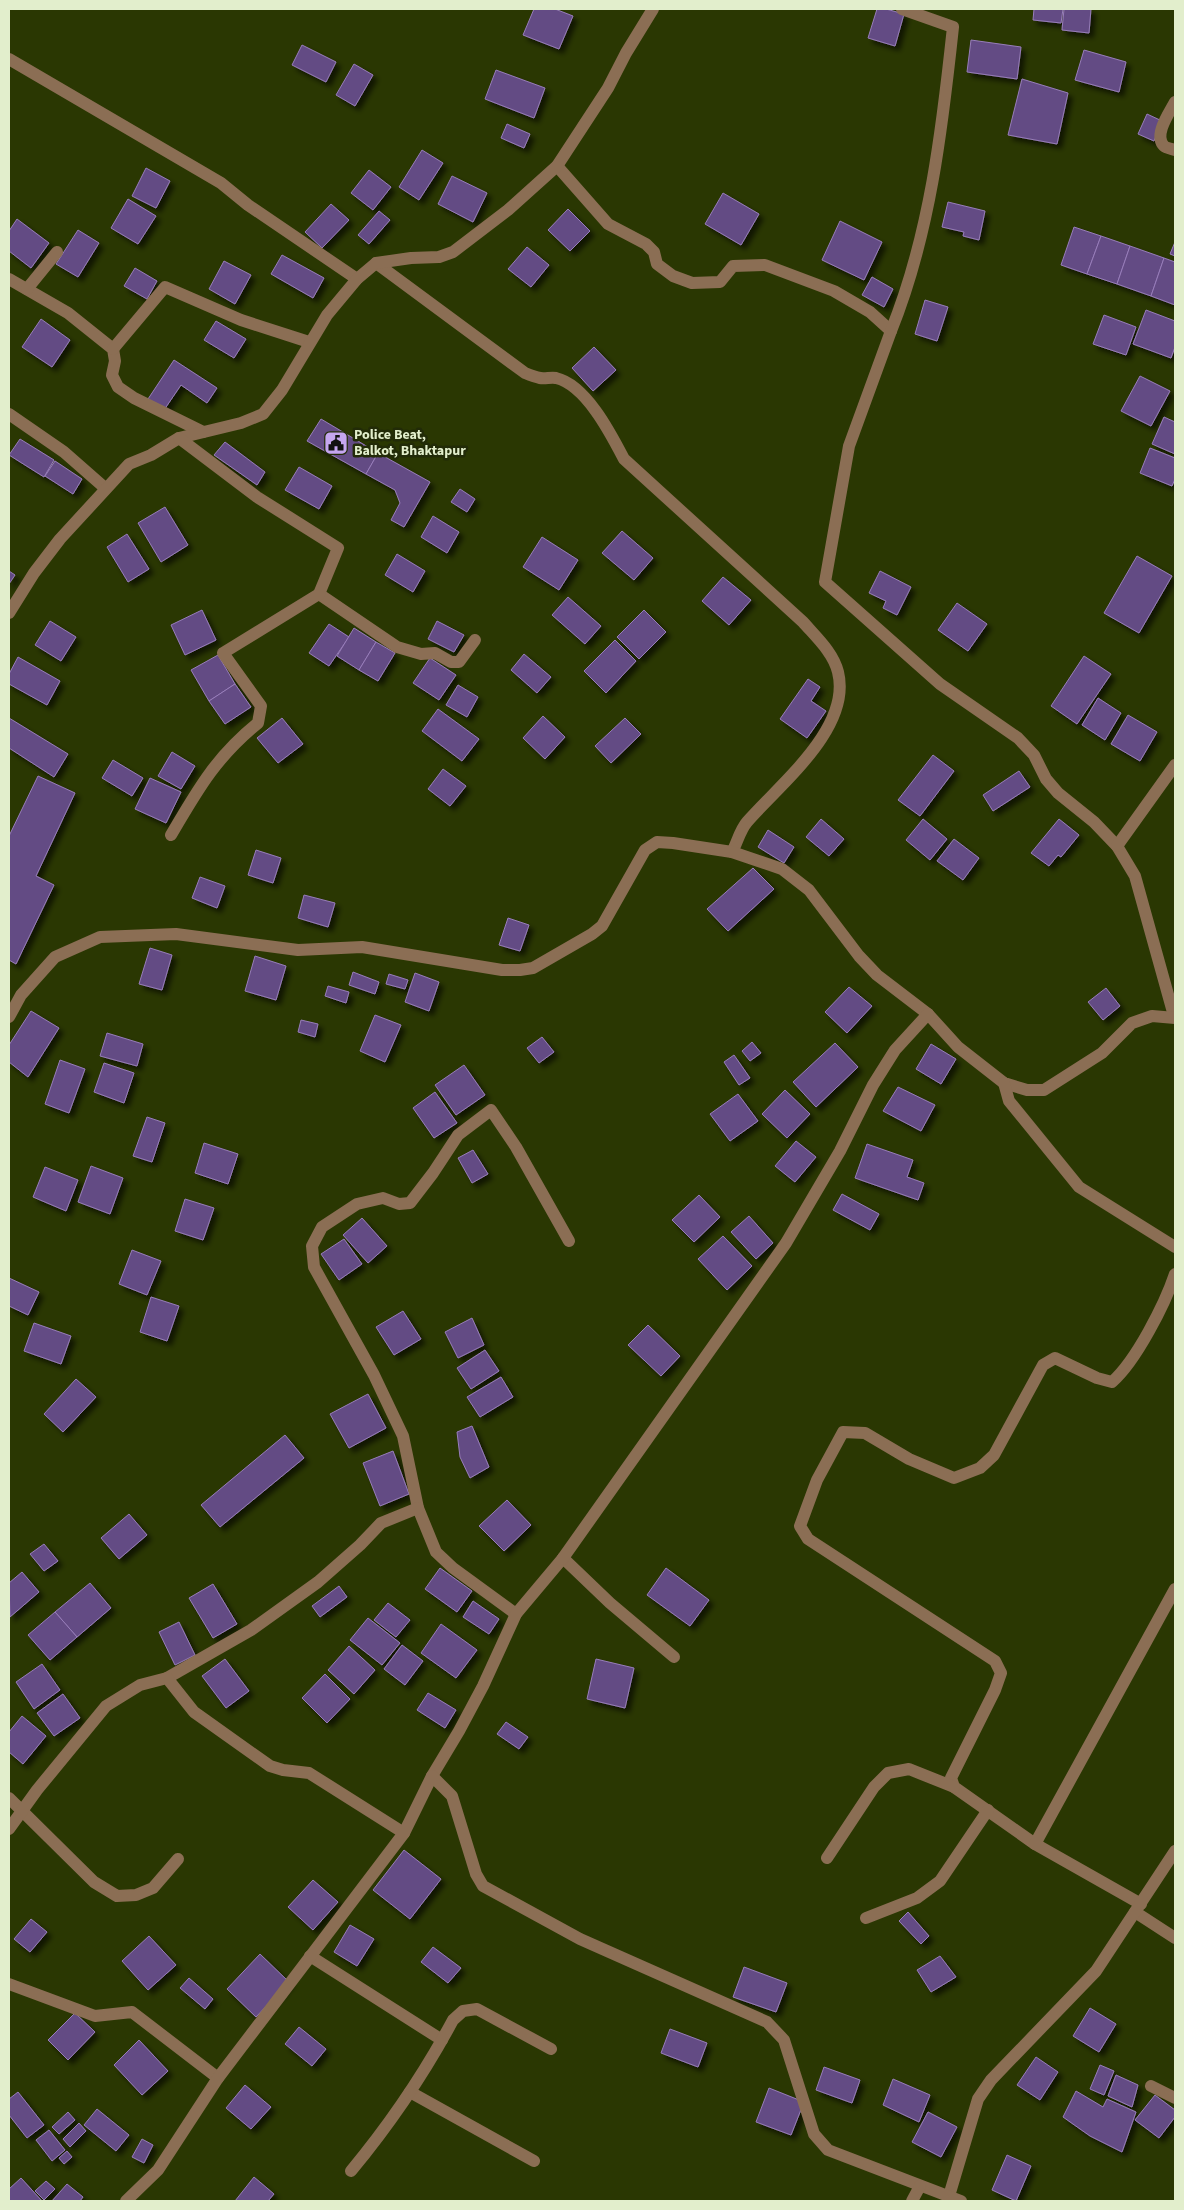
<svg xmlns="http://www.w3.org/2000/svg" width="1184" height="2210" font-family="'Source Sans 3',sans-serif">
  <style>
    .building { fill: #644b84; stroke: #977dba; filter: url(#shadow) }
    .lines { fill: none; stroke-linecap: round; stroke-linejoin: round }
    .minor { stroke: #8b6e54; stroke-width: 12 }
    .labels { text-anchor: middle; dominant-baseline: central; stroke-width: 5; stroke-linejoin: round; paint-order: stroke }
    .poi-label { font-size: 14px; font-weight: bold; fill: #e2eecc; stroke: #222b08; text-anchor: start }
  </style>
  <defs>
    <filter id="shadow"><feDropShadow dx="4.5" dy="4.5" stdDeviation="2.5" flood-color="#0009"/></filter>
  </defs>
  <rect width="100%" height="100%" fill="#2a3702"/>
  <g class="building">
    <polygon points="534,9 555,9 573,16 559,49 523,35"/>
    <polygon points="877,9 886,9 904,14 895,46 868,38"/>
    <polygon points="1034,9 1063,9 1061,23 1033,20"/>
    <polygon points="1064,9 1091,9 1089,33 1062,30"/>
    <polygon points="971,40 1021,47 1017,79 967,72"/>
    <polygon points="302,45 336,62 326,82 292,65"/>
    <polygon points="1084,50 1126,62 1119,92 1075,80"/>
    <polygon points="354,64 373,75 355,106 336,95"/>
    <polygon points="496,70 545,88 534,118 485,99"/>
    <polygon points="1022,79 1068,93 1057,144 1008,135"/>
    <polygon points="1147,114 1162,121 1154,141 1138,134"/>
    <polygon points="507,124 530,134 524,148 501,138"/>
    <polygon points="422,150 443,163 419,200 399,187"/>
    <polygon points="146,168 170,181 156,208 132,196"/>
    <polygon points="369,170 391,187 373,210 351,193"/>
    <polygon points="452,176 487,193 473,222 438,204"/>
    <polygon points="723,193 759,214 741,245 705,224"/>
    <polygon points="128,199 156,216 138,244 111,228"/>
    <polygon points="948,202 985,211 979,240 963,236 964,232 942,227"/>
    <polygon points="331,204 349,220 322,248 305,232"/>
    <polygon points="568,209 590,231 570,251 548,230"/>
    <polygon points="379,211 390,220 369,244 358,235"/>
    <polygon points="17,219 49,243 31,268 9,251 9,231"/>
    <polygon points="840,221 882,242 864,280 822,260"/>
    <polygon points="1074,227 1101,236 1087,274 1061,265"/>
    <polygon points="78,230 99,243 78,277 56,264"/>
    <polygon points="1101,236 1130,246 1117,284 1087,274"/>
    <polygon points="1175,242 1175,256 1170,254"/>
    <polygon points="1130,246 1164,258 1151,296 1117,284"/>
    <polygon points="527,247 549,265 531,287 508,269"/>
    <polygon points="282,255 324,278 313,298 271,274"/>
    <polygon points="1164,258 1175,262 1175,305 1151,296"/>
    <polygon points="224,261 251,275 235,304 209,289"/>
    <polygon points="135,268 157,281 147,299 124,286"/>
    <polygon points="872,277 893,289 884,307 862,295"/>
    <polygon points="925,300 948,307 937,341 915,334"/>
    <polygon points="1146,310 1175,321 1175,347 1171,358 1133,344"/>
    <polygon points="1104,315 1136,327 1126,355 1093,344"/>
    <polygon points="41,319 70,340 52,367 22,347"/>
    <polygon points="216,321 246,339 234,358 204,340"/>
    <polygon points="594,347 616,370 593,391 572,368"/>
    <polygon points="174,360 217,388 207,403 181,385 164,410 148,399"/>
    <polygon points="1140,376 1170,391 1151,426 1121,411"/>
    <polygon points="1164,417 1175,422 1175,454 1152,444"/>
    <polygon points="321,419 378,453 366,474 307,441"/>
    <polygon points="20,439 54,460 44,477 9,455"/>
    <polygon points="225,442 265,472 257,485 214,455"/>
    <polygon points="1150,448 1175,458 1175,479 1172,486 1140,473"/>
    <polygon points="378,453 430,482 404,527 391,520 400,503 395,490 366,474"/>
    <polygon points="55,461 82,479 73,494 45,476"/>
    <polygon points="299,467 332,486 319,509 285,490"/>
    <polygon points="460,489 475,499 467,512 451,502"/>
    <polygon points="165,507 188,545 161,562 138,523"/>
    <polygon points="433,516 459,532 447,553 421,537"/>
    <polygon points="622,531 653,558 634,580 602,553"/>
    <polygon points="127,534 149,569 128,582 107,547"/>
    <polygon points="542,537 578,560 559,590 523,567"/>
    <polygon points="397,554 425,571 413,592 385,575"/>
    <polygon points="1137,556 1172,576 1139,633 1104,613"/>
    <polygon points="9,571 15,575 9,584"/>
    <polygon points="880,571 911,587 897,615 883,608 886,601 869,593"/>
    <polygon points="723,577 751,600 729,625 702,601"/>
    <polygon points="568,597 601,626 585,644 552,615"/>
    <polygon points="957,603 987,624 968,651 938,630"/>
    <polygon points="202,610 216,640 185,655 171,625"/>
    <polygon points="644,610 666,632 639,659 617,637"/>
    <polygon points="50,621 76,637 61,661 35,645"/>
    <polygon points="437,621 464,635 454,652 428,639"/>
    <polygon points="329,624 349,637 329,666 309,653"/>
    <polygon points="354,628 376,642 359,670 337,656"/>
    <polygon points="615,640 636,661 606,693 584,671"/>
    <polygon points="376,642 395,653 378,681 359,670"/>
    <polygon points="524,654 551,677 537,693 511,670"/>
    <polygon points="218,655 235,684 209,701 191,670"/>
    <polygon points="1084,656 1111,674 1077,724 1051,706"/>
    <polygon points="18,657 60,681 47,705 9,684 9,674"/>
    <polygon points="430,658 456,675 439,700 413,683"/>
    <polygon points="808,679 820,687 811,701 826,711 807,738 780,719"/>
    <polygon points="235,684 251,707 225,724 209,701"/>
    <polygon points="458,685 478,697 467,717 446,705"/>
    <polygon points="1098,698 1121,713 1105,740 1082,725"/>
    <polygon points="438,709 479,739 462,761 422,731"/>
    <polygon points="1128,715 1157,732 1140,761 1111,744"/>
    <polygon points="543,716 565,737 545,759 523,738"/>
    <polygon points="9,718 68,754 54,777 9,748"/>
    <polygon points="282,718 303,744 278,763 257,738"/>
    <polygon points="625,718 641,734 611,763 595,746"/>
    <polygon points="172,752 195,766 181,789 158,776"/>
    <polygon points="933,755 954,771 920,816 898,800"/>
    <polygon points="113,760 143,778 132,796 102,778"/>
    <polygon points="443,769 466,786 450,806 428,789"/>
    <polygon points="1019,771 1030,787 993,811 983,795"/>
    <polygon points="38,776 75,793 36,876 54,885 16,964 9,960 9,836"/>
    <polygon points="150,778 181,792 166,823 135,809"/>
    <polygon points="821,819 844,839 829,856 806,837"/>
    <polygon points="923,819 947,839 930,860 906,840"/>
    <polygon points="1059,819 1079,835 1061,857 1058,855 1049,866 1031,853"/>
    <polygon points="768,830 794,847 784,863 758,847"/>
    <polygon points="954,839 979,858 963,880 937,861"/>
    <polygon points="256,850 281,858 273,883 248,875"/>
    <polygon points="753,868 774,889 728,931 707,909"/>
    <polygon points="200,877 225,886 217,908 192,898"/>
    <polygon points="304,895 335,903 328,927 298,918"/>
    <polygon points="508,918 529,925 520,951 499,945"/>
    <polygon points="150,948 172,955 162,990 139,984"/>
    <polygon points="255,956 286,966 276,1000 245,991"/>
    <polygon points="353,972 379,982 375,994 349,985"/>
    <polygon points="415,973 439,982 429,1011 405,1002"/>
    <polygon points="389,974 408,980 405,989 386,984"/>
    <polygon points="328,986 349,992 346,1003 325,996"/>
    <polygon points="849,987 872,1006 847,1033 825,1012"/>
    <polygon points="1106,988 1120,1006 1103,1020 1088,1002"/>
    <polygon points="31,1011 59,1028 28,1077 9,1062 9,1045"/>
    <polygon points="375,1015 401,1025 385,1062 360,1051"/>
    <polygon points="301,1020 318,1024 315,1037 298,1032"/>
    <polygon points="107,1033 143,1044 137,1066 100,1056"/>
    <polygon points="542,1037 554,1052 539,1063 527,1048"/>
    <polygon points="752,1042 761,1053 750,1061 742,1051"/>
    <polygon points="835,1043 858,1067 816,1107 793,1082"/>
    <polygon points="931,1044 956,1059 941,1084 916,1069"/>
    <polygon points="734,1055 750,1078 739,1085 724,1062"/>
    <polygon points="60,1060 85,1069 69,1113 45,1104"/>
    <polygon points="104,1063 134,1073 124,1103 94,1092"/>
    <polygon points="464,1065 485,1095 456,1115 435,1085"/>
    <polygon points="898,1087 935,1105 921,1131 883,1111"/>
    <polygon points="785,1090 810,1114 787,1138 762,1114"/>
    <polygon points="435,1092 457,1123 434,1138 413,1108"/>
    <polygon points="738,1094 758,1121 730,1141 710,1114"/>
    <polygon points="147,1117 165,1123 152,1162 133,1156"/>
    <polygon points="796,1141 816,1157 795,1182 775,1166"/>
    <polygon points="204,1143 238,1154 228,1184 195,1173"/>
    <polygon points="867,1144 913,1160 907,1177 924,1183 918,1200 855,1178"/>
    <polygon points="473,1150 488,1174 472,1183 458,1158"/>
    <polygon points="91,1166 123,1178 110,1214 78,1202"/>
    <polygon points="45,1167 78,1180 66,1211 33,1197"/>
    <polygon points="842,1194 879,1214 870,1230 833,1210"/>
    <polygon points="699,1195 720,1217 694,1242 672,1220"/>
    <polygon points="185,1199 214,1208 203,1240 175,1231"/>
    <polygon points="749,1216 773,1243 756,1259 731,1232"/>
    <polygon points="362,1218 387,1246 368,1263 343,1235"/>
    <polygon points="723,1236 752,1266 727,1290 698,1259"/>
    <polygon points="344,1239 362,1264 339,1280 321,1254"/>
    <polygon points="132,1250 161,1261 147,1295 119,1284"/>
    <polygon points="9,1278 39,1292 28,1315 9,1306"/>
    <polygon points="151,1297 179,1306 167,1341 140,1332"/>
    <polygon points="403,1311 421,1339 394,1355 376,1327"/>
    <polygon points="472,1318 484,1345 458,1358 445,1332"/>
    <polygon points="34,1323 71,1336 61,1364 24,1351"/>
    <polygon points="648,1325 680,1356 661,1376 628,1345"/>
    <polygon points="485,1350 499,1371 471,1389 457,1368"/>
    <polygon points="501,1377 513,1397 480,1417 467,1397"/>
    <polygon points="76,1379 96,1397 63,1432 44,1414"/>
    <polygon points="368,1394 386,1428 349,1448 330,1414"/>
    <polygon points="472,1426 489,1467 470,1478 460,1457 457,1432"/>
    <polygon points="285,1435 304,1458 220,1527 201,1505"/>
    <polygon points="393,1451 409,1494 380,1506 363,1463"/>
    <polygon points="507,1500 531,1525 504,1551 479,1526"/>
    <polygon points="129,1514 147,1535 119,1559 101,1538"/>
    <polygon points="44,1544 58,1561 44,1571 30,1554"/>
    <polygon points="440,1568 472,1591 457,1612 425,1589"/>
    <polygon points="666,1568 709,1600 690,1626 647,1595"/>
    <polygon points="22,1572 39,1592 10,1617 9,1583"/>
    <polygon points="90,1583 111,1608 77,1637 55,1612"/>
    <polygon points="213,1584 237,1624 213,1638 189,1598"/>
    <polygon points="339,1586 347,1597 320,1617 312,1606"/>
    <polygon points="473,1601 499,1619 489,1634 463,1617"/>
    <polygon points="388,1603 410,1620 396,1637 374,1620"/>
    <polygon points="55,1612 77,1637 50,1660 28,1635"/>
    <polygon points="368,1618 400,1643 382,1665 350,1640"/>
    <polygon points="179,1622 195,1655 175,1665 159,1632"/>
    <polygon points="441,1624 477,1650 456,1678 421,1653"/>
    <polygon points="402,1645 423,1661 405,1685 384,1669"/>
    <polygon points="349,1646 375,1670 354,1694 328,1670"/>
    <polygon points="225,1659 249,1691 226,1708 202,1676"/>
    <polygon points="596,1659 634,1668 625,1708 587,1699"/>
    <polygon points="42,1664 60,1690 34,1709 16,1682"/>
    <polygon points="325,1674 350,1699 327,1723 302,1698"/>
    <polygon points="428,1693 456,1710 445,1728 417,1710"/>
    <polygon points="63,1694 80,1718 54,1736 37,1713"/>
    <polygon points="22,1716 46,1736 23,1764 9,1752 9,1732"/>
    <polygon points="506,1722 528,1737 519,1749 497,1734"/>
    <polygon points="404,1850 441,1879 410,1919 373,1890"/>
    <polygon points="313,1880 338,1902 313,1930 288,1907"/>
    <polygon points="908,1912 929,1936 921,1944 899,1921"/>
    <polygon points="31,1919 47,1932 30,1952 14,1939"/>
    <polygon points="350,1925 374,1939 357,1966 334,1952"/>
    <polygon points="149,1936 176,1965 148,1990 122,1961"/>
    <polygon points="433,1947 461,1968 448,1983 421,1962"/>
    <polygon points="260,1954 289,1982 256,2017 227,1989"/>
    <polygon points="940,1956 956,1977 931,1992 917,1970"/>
    <polygon points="744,1967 787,1983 776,2012 733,1997"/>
    <polygon points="189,1978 213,1999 205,2009 180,1988"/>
    <polygon points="1090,2008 1116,2024 1099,2052 1073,2036"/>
    <polygon points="75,2013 95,2032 68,2060 48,2040"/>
    <polygon points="299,2027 326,2049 312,2066 285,2044"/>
    <polygon points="670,2029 707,2043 698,2067 661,2053"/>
    <polygon points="139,2040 168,2071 142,2095 114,2065"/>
    <polygon points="1036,2057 1058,2072 1040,2100 1017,2085"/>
    <polygon points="1100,2065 1114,2071 1104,2095 1090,2089"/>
    <polygon points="824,2067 860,2080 852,2103 816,2090"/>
    <polygon points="1116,2075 1138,2085 1132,2107 1108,2096"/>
    <polygon points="893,2079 930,2095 919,2122 883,2105"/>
    <polygon points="245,2085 271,2107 251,2129 226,2108"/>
    <polygon points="769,2088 804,2102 791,2135 756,2122"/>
    <polygon points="1076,2091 1103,2107 1107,2099 1136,2112 1122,2152 1090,2136 1063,2117"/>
    <polygon points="18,2092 44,2125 27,2138 9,2115 9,2099"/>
    <polygon points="1155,2095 1175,2110 1175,2117 1159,2138 1135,2120"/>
    <polygon points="97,2109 129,2135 116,2151 84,2125"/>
    <polygon points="68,2112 75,2120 59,2134 52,2127"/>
    <polygon points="928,2112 957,2127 941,2157 912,2142"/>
    <polygon points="79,2123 86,2131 70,2147 63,2139"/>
    <polygon points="49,2130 65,2150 52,2161 36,2140"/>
    <polygon points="142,2139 153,2145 144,2163 132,2157"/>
    <polygon points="67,2151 72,2157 64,2164 59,2158"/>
    <polygon points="1007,2155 1031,2166 1016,2201 992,2190"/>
    <polygon points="254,2177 274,2194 268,2201 235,2201"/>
    <polygon points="21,2178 42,2201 9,2201 9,2189"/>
    <polygon points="46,2181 55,2189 44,2200 35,2191"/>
    <polygon points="67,2184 83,2197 80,2201 52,2201"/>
  </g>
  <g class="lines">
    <g class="minor">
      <polyline points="9,59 221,183 248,205 357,279"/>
      <path d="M1175 102C1170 112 1153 135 1164 146 1166 148 1172 149 1175 150"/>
      <polyline points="557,166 608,224 646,244 654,252 657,264 673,276 692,283 720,282 733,266 765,265 834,291 870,312 891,331 849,446 825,582 940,684 1018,738 1034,755 1046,779 1058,793 1094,822 1117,846 1135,876 1174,1016"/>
      <path d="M376 263 525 373C530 375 535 377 540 378 545 379 551 377 556 378 586 385 611 434 624 459L803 622C816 637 833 652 838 672 852 728 780 784 747 822 740 830 737 843 732 852"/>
      <polyline points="9,279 68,313 113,349 115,361 112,375 118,387 134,398 203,432"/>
      <polyline points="27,289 57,252"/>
      <path d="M891 331C930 234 942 130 953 27L902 9"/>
      <polyline points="113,349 165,287 241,320 309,342"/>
      <polyline points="9,414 64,452 105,488"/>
      <polyline points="319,594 397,647 421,654 435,653 451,662 459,662 475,640"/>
      <polyline points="9,613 34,573 60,539 129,464 151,455 179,438 241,423 263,414 282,390 327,315 357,279 376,263 411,258 439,257 453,252 508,210 557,166 608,88 626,53 653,9"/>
      <path d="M171 835C198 789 216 757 258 723L261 706 223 653 319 594 338 548 257 497 179 438"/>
      <polyline points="1117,846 1175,765"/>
      <polyline points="9,1017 21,995 55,957 100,937 176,934 298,950 362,947 502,970 520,970 533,968 592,934 602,926 645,850 657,842 673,843 732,852 782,869 809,890 859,956 877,975 928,1014 958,1047 1004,1083 1027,1090 1044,1090 1102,1053 1132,1023 1152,1016 1175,1018"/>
      <polyline points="1004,1083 1009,1101 1079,1187 1175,1247"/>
      <polyline points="563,1558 610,1603 674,1657"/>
      <polyline points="516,1614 453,1568 436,1552 418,1508 403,1436 374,1375 314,1267 312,1246 322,1227 357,1204 383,1198 399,1204 410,1203 433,1173 458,1135 491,1110 516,1147 569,1241"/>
      <polyline points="167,1678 251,1630 318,1582 360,1545 381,1523 418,1508"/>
      <polyline points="432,1776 459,1731 483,1686 516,1614 563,1558 786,1243 840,1151 873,1085 895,1050 928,1014"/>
      <polyline points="9,1798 94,1882 117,1896 136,1895 153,1888 178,1859"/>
      <polyline points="9,1829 37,1790 106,1706 140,1685 167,1678 194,1712 270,1766 283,1770 309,1773 404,1833"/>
      <path d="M1035 1844 954 1787 951 1778 995 1690 1001 1673 995 1661 808 1539 800 1526 817 1480 843 1432 865 1433 909 1459 954 1478 980 1468 994 1455 1043 1365 1055 1358 1097 1378 1112 1382C1136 1361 1165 1304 1175 1274"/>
      <polyline points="827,1858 874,1787 888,1773 909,1769 954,1787"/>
      <polyline points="1141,1904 1035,1844 1175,1589"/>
      <polyline points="1135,1912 1175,1938"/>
      <polyline points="866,1918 917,1898 940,1881 988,1810"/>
      <polyline points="310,1956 442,2040"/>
      <polyline points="9,1984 95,2016 132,2012 218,2078"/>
      <polyline points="1151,2086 1175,2098"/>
      <polyline points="410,2092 534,2161"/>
      <path d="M351 2171C390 2124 424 2074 453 2020L463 2011 477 2009 551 2049"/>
      <polyline points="949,2196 978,2099 991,2080 1096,1971 1175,1851"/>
      <polyline points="126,2201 158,2170 218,2078 404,1833 432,1776 452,1796 476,1874 483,1886 580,1939 767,2022 784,2040 814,2134 828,2150 961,2201"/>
      <polyline points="912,2201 920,2186"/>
    </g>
  </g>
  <defs>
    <g id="civic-square" transform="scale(1.25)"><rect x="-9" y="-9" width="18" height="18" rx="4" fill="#c5a6f0" stroke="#222b08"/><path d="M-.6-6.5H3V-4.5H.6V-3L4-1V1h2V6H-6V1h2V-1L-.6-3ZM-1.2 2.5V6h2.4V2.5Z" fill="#111"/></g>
  </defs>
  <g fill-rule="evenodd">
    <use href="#civic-square" x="336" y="443"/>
  </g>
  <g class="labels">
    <g class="poi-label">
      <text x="354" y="435">Police Beat,<tspan x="354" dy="16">Balkot, Bhaktapur</tspan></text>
    </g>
  </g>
  <rect width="1184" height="2210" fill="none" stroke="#e2eecc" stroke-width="20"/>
</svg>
